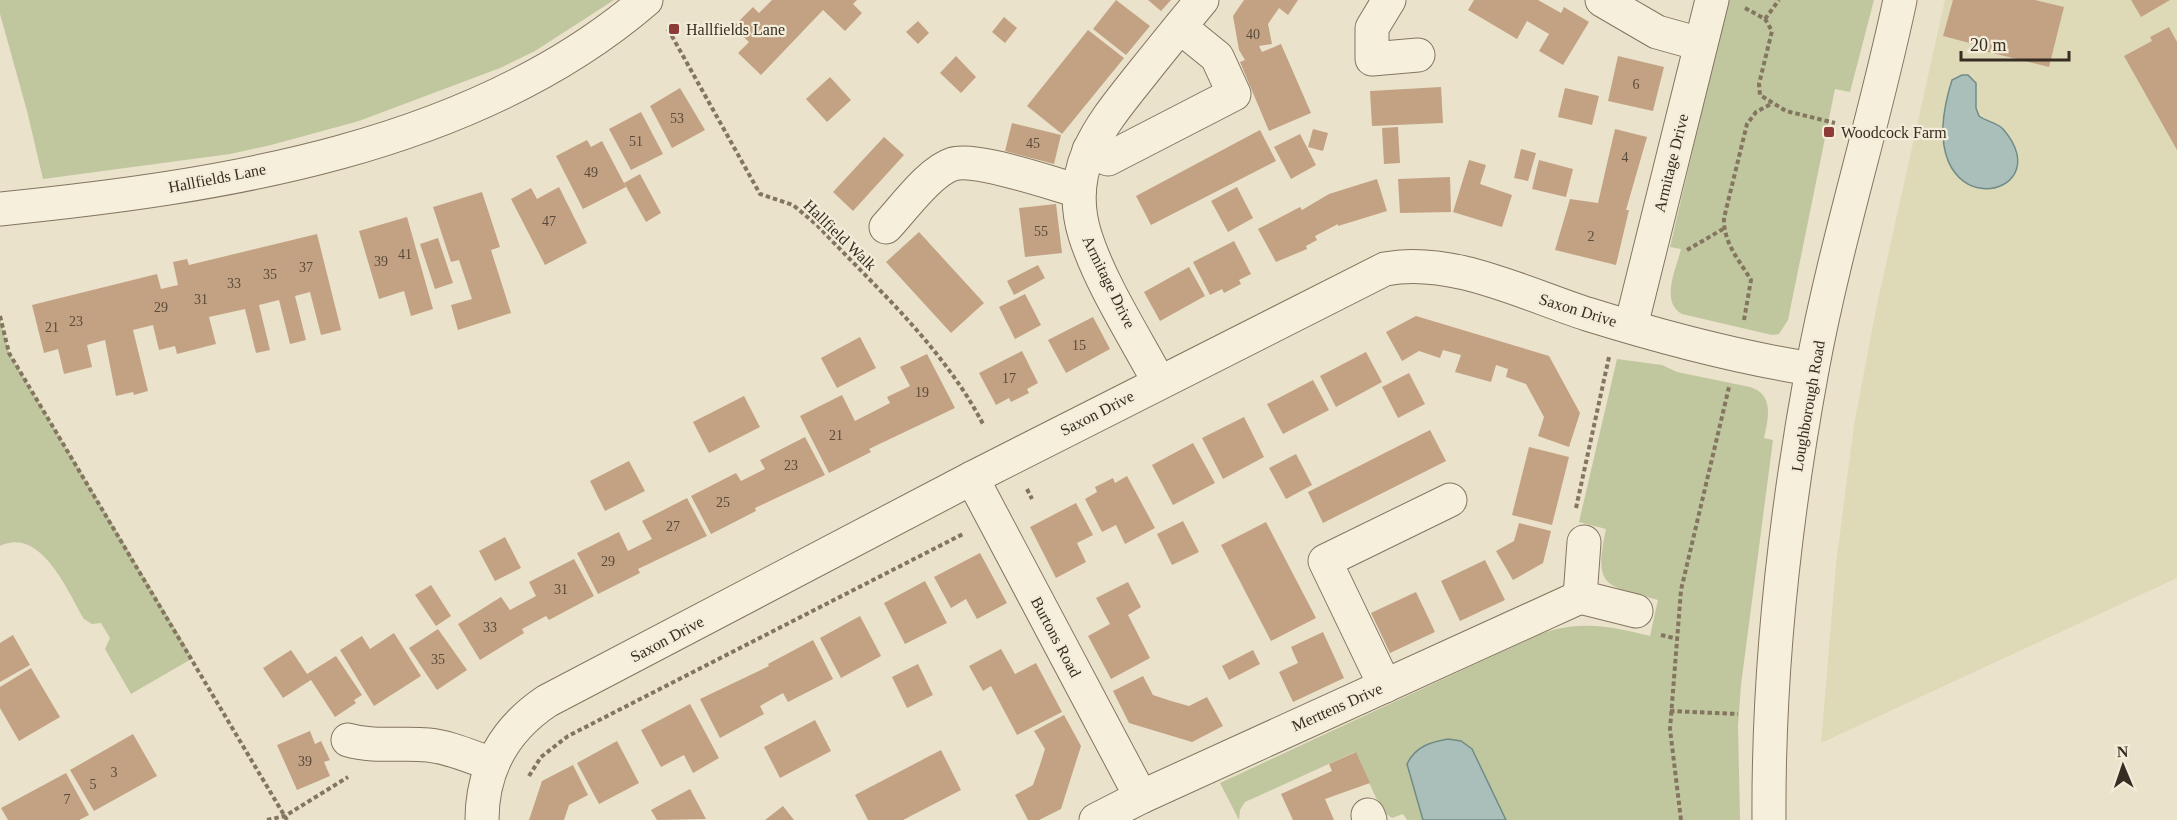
<svg xmlns="http://www.w3.org/2000/svg" width="2177" height="820" font-family="Georgia,serif">
  <style>
    .farmland { fill: #dedab8 }
    .green { fill: #c0c79e }
    .water { fill: #aabfba; stroke: #718c87; stroke-width: 1.5 }
    .building { fill: #c3a284 }
    .lines { fill: none; stroke-linecap: round; stroke-linejoin: round }
    .minor-casing { stroke: #847560; stroke-width: 35 }
    .path { stroke: #847560; stroke-width: 4; stroke-dasharray: 4.5 3; stroke-linecap: butt }
    .minor { stroke: #f5efdc; stroke-width: 33 }
    .poi-dot { fill: #8c3b37; stroke: #f2ecd8; stroke-width: 2 }
    .labels { text-anchor: middle; dominant-baseline: central; stroke-width: 4.5; stroke-linejoin: round; paint-order: stroke }
    .number-label { font-size: 14px; fill: #5a4a3a }
    .poi-label { font-size: 16px; fill: #372d22; stroke: #f2ecd8; text-anchor: start }
    .street-label { font-size: 16px; fill: #372d22; stroke: #f2ecd8 }
  </style>
  <rect width="100%" height="100%" fill="#eae2ca"/>
  <polygon class="farmland" points="1945,0 2177,0 2177,578 1821,743 1836,564 1854,425 1876,309"/>
  <g class="green">
    <polygon points="0,0 614,0 535,51 500,68 359,121 271,145 230,154 43,179 27,111 0,14"/>
    <path d="M1728 0H1874L1850 92 1835 89 1788 320 1779 334 1772 335 1682 314C1660 302 1676 269 1681 249L1670 247Z"/>
    <path d="M0 318 9 353 193 658 131 694 105 649 110 638 101 623 92 624 84 619C68 592 41 526 0 546Z"/>
    <path d="M1617 359 1662 365 1677 372 1750 387C1775 395 1768 419 1764 438L1773 440 1741 685 1738 725 1740 820H1407L1403 814 1392 818 1382 811 1355 752 1245 802 1240 810 1239 820 1220 783 1540 634C1579 620 1611 626 1650 636L1658 600C1606 585 1593 589 1606 529L1579 522Z"/>
  </g>
  <g class="water">
    <path d="M1962 75H1968L1976 83V108L1979 116C1987 122 1996 122 2003 129 2066 201 1904 232 1952 80Z"/>
    <path d="M1448 739 1461 741 1472 749 1506 820H1423L1407 764C1415 747 1430 742 1448 739Z"/>
  </g>
  <g class="building">
    <polygon points="772,0 857,0 853,4 862,13 845,31 823,10 761,75 738,53 749,42 733,27 753,7 759,13"/>
    <polygon points="1116,0 1150,26 1126,55 1093,29"/>
    <polygon points="1148,0 1171,0 1161,11"/>
    <polygon points="1244,0 1298,0 1288,15 1279,8 1268,24 1272,44 1259,46 1262,52 1281,44 1311,113 1269,131 1240,62 1245,60 1239,50 1233,16"/>
    <polygon points="1474,0 1538,0 1561,13 1564,7 1589,22 1563,65 1539,51 1549,34 1527,21 1517,39 1468,10"/>
    <polygon points="1953,0 2035,0 2064,7 2049,67 1976,49 1977,45 1943,36"/>
    <polygon points="2131,0 2170,0 2141,17"/>
    <polygon points="1004,17 1017,28 1005,43 992,32"/>
    <polygon points="918,21 929,33 918,44 906,32"/>
    <polygon points="2169,27 2177,42 2177,150 2124,56 2152,41 2150,37"/>
    <polygon points="1088,30 1124,58 1062,134 1027,106"/>
    <polygon points="956,56 976,77 961,93 940,73"/>
    <polygon points="1618,56 1664,67 1653,111 1608,101"/>
    <polygon points="830,77 851,100 827,122 806,99"/>
    <polygon points="1441,87 1443,123 1372,126 1370,91"/>
    <polygon points="680,88 705,130 672,148 650,106"/>
    <polygon points="1565,88 1599,96 1592,125 1558,117"/>
    <polygon points="641,112 663,154 631,170 609,129"/>
    <polygon points="1012,123 1061,135 1054,164 1005,151"/>
    <polygon points="1398,127 1400,163 1384,164 1382,128"/>
    <polygon points="1313,129 1328,133 1323,151 1308,147"/>
    <polygon points="1615,129 1647,137 1626,210 1629,210 1616,265 1555,250 1570,199 1598,203"/>
    <polygon points="1260,130 1276,161 1151,225 1136,196"/>
    <polygon points="1300,134 1316,165 1291,179 1274,147"/>
    <polygon points="884,137 904,155 853,211 833,192"/>
    <polygon points="587,140 591,147 602,141 626,187 583,209 556,156"/>
    <polygon points="1521,149 1536,153 1528,181 1514,178"/>
    <polygon points="1469,160 1486,165 1480,184 1512,195 1502,227 1453,212"/>
    <polygon points="1539,160 1573,169 1566,197 1532,189"/>
    <polygon points="640,174 661,213 646,222 624,183"/>
    <polygon points="1450,177 1451,212 1400,213 1398,179"/>
    <polygon points="1377,179 1387,211 1338,226 1338,224 1315,236 1317,240 1306,246 1307,249 1276,262 1258,229 1300,207 1302,210 1329,194"/>
    <polygon points="559,187 587,243 545,265 511,199 531,188 537,199"/>
    <polygon points="1237,187 1253,218 1228,232 1211,201"/>
    <polygon points="482,192 500,247 491,250 511,313 458,330 451,305 472,299 459,260 451,262 433,207"/>
    <polygon points="1056,204 1062,253 1025,257 1019,208"/>
    <polygon points="407,217 433,309 411,316 404,291 379,299 359,231"/>
    <polygon points="919,232 984,303 951,333 886,262"/>
    <polygon points="317,234 341,330 321,335 310,292 295,296 306,340 290,344 279,300 259,305 270,350 256,353 245,309 209,317 216,344 177,354 175,346 159,350 153,325 133,330 148,391 134,395 133,392 116,396 105,340 87,345 92,367 64,374 58,349 44,353 32,305 157,274 161,289 178,285 173,262 187,259 189,265"/>
    <polygon points="438,238 453,283 435,289 420,244"/>
    <polygon points="1234,241 1251,274 1239,280 1241,284 1224,293 1222,289 1210,295 1193,262"/>
    <polygon points="1038,265 1045,278 1014,295 1007,281"/>
    <polygon points="1189,267 1205,296 1160,321 1144,292"/>
    <polygon points="1025,294 1041,325 1015,339 999,307"/>
    <polygon points="1416,316 1549,356 1580,413 1569,447 1538,436 1544,417 1526,384 1506,377 1508,369 1496,365 1491,382 1455,372 1461,355 1443,350 1440,358 1419,351 1402,361 1386,332"/>
    <polygon points="1093,317 1110,349 1066,373 1048,340"/>
    <polygon points="860,337 876,368 837,388 821,358"/>
    <polygon points="1022,351 1038,383 1027,389 1029,393 1011,402 1009,398 996,405 979,373"/>
    <polygon points="1366,352 1382,382 1336,407 1320,376"/>
    <polygon points="927,354 955,408 869,449 871,452 829,473 800,416 842,395 855,421 890,403 887,397 910,386 900,367"/>
    <polygon points="1409,373 1425,404 1398,418 1382,387"/>
    <polygon points="1313,380 1329,410 1283,434 1267,404"/>
    <polygon points="744,396 760,427 709,453 693,422"/>
    <polygon points="1244,417 1264,457 1223,479 1202,438"/>
    <polygon points="1430,430 1446,461 1323,523 1308,492"/>
    <polygon points="805,437 825,475 755,508 756,511 711,534 691,496 736,473 741,481 765,469 760,460"/>
    <polygon points="1193,443 1215,483 1173,505 1152,465"/>
    <polygon points="1529,447 1569,457 1552,525 1512,515"/>
    <polygon points="1296,454 1312,485 1286,499 1269,468"/>
    <polygon points="629,461 645,491 605,511 590,481"/>
    <polygon points="1127,476 1155,528 1125,544 1116,525 1102,532 1085,499 1097,492 1095,487 1113,478 1115,483"/>
    <polygon points="687,498 707,536 638,569 640,573 598,594 577,553 619,532 628,551 652,539 642,521"/>
    <polygon points="1076,503 1093,535 1077,543 1086,562 1056,578 1030,527"/>
    <polygon points="1183,521 1199,552 1172,565 1157,534"/>
    <polygon points="1266,522 1316,618 1271,641 1221,545"/>
    <polygon points="1519,523 1551,531 1543,563 1513,580 1496,551 1514,541"/>
    <polygon points="505,537 521,568 495,581 479,551"/>
    <polygon points="980,553 1007,603 977,619 966,599 951,608 934,577"/>
    <polygon points="574,559 594,596 549,620 546,616 522,629 524,633 480,660 458,624 501,597 510,610 536,596 529,582"/>
    <polygon points="1485,560 1505,600 1460,621 1441,581"/>
    <polygon points="925,581 947,623 905,644 884,603"/>
    <polygon points="1128,582 1141,607 1128,615 1150,658 1111,679 1088,636 1110,624 1096,598"/>
    <polygon points="431,585 451,616 436,626 415,595"/>
    <polygon points="1416,592 1435,632 1390,653 1371,613"/>
    <polygon points="860,616 881,656 841,678 820,638"/>
    <polygon points="438,629 467,670 437,690 409,648"/>
    <polygon points="1323,632 1344,678 1293,702 1279,672 1298,663 1291,647"/>
    <polygon points="394,633 421,676 374,706 340,650 362,636 370,649"/>
    <polygon points="13,635 30,665 0,682 0,643"/>
    <polygon points="813,640 833,679 788,702 783,693 760,706 764,714 720,738 700,699 769,666 768,664"/>
    <polygon points="1001,649 1015,674 1036,663 1062,712 1017,735 991,686 983,691 969,666"/>
    <polygon points="291,650 307,674 336,656 362,695 354,700 356,703 335,717 311,680 283,698 263,668"/>
    <polygon points="1253,650 1260,664 1229,680 1222,666"/>
    <polygon points="918,664 933,695 907,708 892,677"/>
    <polygon points="31,668 60,717 19,741 0,708 0,687"/>
    <polygon points="1143,676 1153,695 1171,701 1189,706 1207,697 1223,726 1192,742 1129,723 1113,691"/>
    <polygon points="690,704 719,758 693,773 684,755 661,767 641,730"/>
    <polygon points="1064,715 1081,746 1061,809 1039,820 1028,820 1015,795 1033,785 1039,768 1045,749 1034,731"/>
    <polygon points="815,720 831,751 780,778 764,747"/>
    <polygon points="310,731 315,744 321,741 330,760 324,762 330,776 297,790 277,745"/>
    <polygon points="133,734 157,776 94,811 70,770"/>
    <polygon points="617,741 639,783 599,804 577,763"/>
    <polygon points="941,750 961,790 903,820 868,820 855,795"/>
    <polygon points="1356,752 1370,783 1325,799 1334,820 1293,820 1281,794 1332,771 1329,764"/>
    <polygon points="573,765 588,795 569,805 564,820 529,820 542,781"/>
    <polygon points="66,773 89,815 79,820 8,820 1,808"/>
    <polygon points="690,789 706,819 657,820 651,810"/>
    <polygon points="783,806 794,820 765,820"/>
  </g>
  <g class="lines">
    <g class="minor-casing">
      <g id="minor">
        <polyline points="1389,0 1372,28 1372,59 1418,55"/>
        <polyline points="1602,0 1657,32 1700,44"/>
        <polyline points="1089,150 1108,159 1234,94 1217,57 1180,27"/>
        <path d="M0 209C219 187 473 149 646 0"/>
        <path d="M886 227C903 209 930 171 953 164 976 157 1053 184 1079 191"/>
        <polyline points="1631,326 1712,0"/>
        <path d="M1159 382C1135 337 1100 283 1085 235 1064 167 1102 124 1141 75 1161 50 1181 25 1202 0"/>
        <polyline points="972,478 1141,797"/>
        <polyline points="1584,542 1580,597 1636,611"/>
        <polyline points="1385,686 1325,561 1450,500"/>
        <path d="M348 740C375 748 401 742 428 745 450 747 471 757 492 764"/>
        <polyline points="1368,815 1370,820"/>
        <path d="M482 820C482 769 505 729 547 701L972 478 1385 269C1451 256 1525 294 1587 314 1661 337 1735 357 1812 369"/>
        <polyline points="1096,820 1141,797 1580,597"/>
        <path d="M1769 820C1768 670 1785 517 1812 370 1835 245 1874 124 1900 0"/>
      </g>
    </g>
    <g class="path">
      <polyline points="1745,8 1765,19 1772,31 1759,84 1760,95 1786,111 1835,123"/>
      <polyline points="1765,19 1779,0"/>
      <path d="M668 29 760 194 793 205 817 225C877 289 944 348 984 426"/>
      <polyline points="1687,250 1723,229"/>
      <polyline points="0,316 9,353 287,820"/>
      <path d="M1744 320 1751 280C1739 260 1723 242 1724 218L1747 124 1756 112 1771 104"/>
      <polyline points="1027,489 1032,499"/>
      <polyline points="1576,508 1609,357"/>
      <polyline points="1661,635 1678,639"/>
      <polyline points="1670,711 1738,714"/>
      <polyline points="529,776 541,757 568,736 963,534"/>
      <polyline points="267,820 285,816 348,777"/>
      <polyline points="1681,820 1670,729 1681,590 1729,387"/>
    </g>
    <use href="#minor" class="minor"/>
  </g>
  <g class="poi-dot">
    <rect x="668" y="23" width="12" height="12" rx="3"/>
    <rect x="1823" y="126" width="12" height="12" rx="3"/>
  </g>
  <g class="labels">
    <g class="number-label">
      <text x="1253" y="34">40</text>
      <text x="1636" y="84">6</text>
      <text x="677" y="118">53</text>
      <text x="636" y="141">51</text>
      <text x="1033" y="143">45</text>
      <text x="1625" y="157">4</text>
      <text x="591" y="172">49</text>
      <text x="549" y="221">47</text>
      <text x="1041" y="231">55</text>
      <text x="1591" y="236">2</text>
      <text x="405" y="254">41</text>
      <text x="381" y="261">39</text>
      <text x="306" y="267">37</text>
      <text x="270" y="274">35</text>
      <text x="234" y="283">33</text>
      <text x="201" y="299">31</text>
      <text x="161" y="307">29</text>
      <text x="76" y="321">23</text>
      <text x="52" y="327">21</text>
      <text x="1079" y="345">15</text>
      <text x="1009" y="378">17</text>
      <text x="922" y="392">19</text>
      <text x="836" y="435">21</text>
      <text x="791" y="465">23</text>
      <text x="723" y="502">25</text>
      <text x="673" y="526">27</text>
      <text x="608" y="561">29</text>
      <text x="561" y="589">31</text>
      <text x="490" y="627">33</text>
      <text x="438" y="659">35</text>
      <text x="305" y="761">39</text>
      <text x="114" y="772">3</text>
      <text x="93" y="784">5</text>
      <text x="67" y="799">7</text>
    </g>
    <g class="poi-label">
      <text x="686" y="29">Hallfields Lane</text>
      <text x="1841" y="132">Woodcock Farm</text>
    </g>
    <g class="street-label">
      <text transform="translate(1671 163) rotate(-76)">Armitage Drive</text>
      <text transform="translate(217 178) rotate(-11)">Hallfields Lane</text>
      <text transform="translate(840 235) rotate(44)">Hallfield Walk</text>
      <text transform="translate(1109 282) rotate(64)">Armitage Drive</text>
      <text transform="translate(1578 310) rotate(17)">Saxon Drive</text>
      <text transform="translate(1808 406) rotate(-80)">Loughborough Road</text>
      <text transform="translate(1097 413) rotate(-27)">Saxon Drive</text>
      <text transform="translate(1056 637) rotate(62)">Burtons Road</text>
      <text transform="translate(667 639) rotate(-28)">Saxon Drive</text>
      <text transform="translate(1337 707) rotate(-24)">Merttens Drive</text>
    </g>
  </g>
  <g transform="translate(2123 766) rotate(358)" stroke="#f2ecd8" stroke-width="4.5" paint-order="stroke">
  <path d="M0-4.5L10 22L0 15L-10 22Z" fill="#372d22"/>
  <text y="-9" font-size="16" font-weight="bold" text-anchor="middle" fill="#372d22">N</text>
  </g>
  <path d="M1961 51v9h108v-9" fill="none" stroke="#372d22" stroke-width="3"/>
  <text x="1970" y="51" font-size="18" fill="#372d22" stroke="#f2ecd8" stroke-width="4.5" paint-order="stroke">20 m</text>
</svg>
